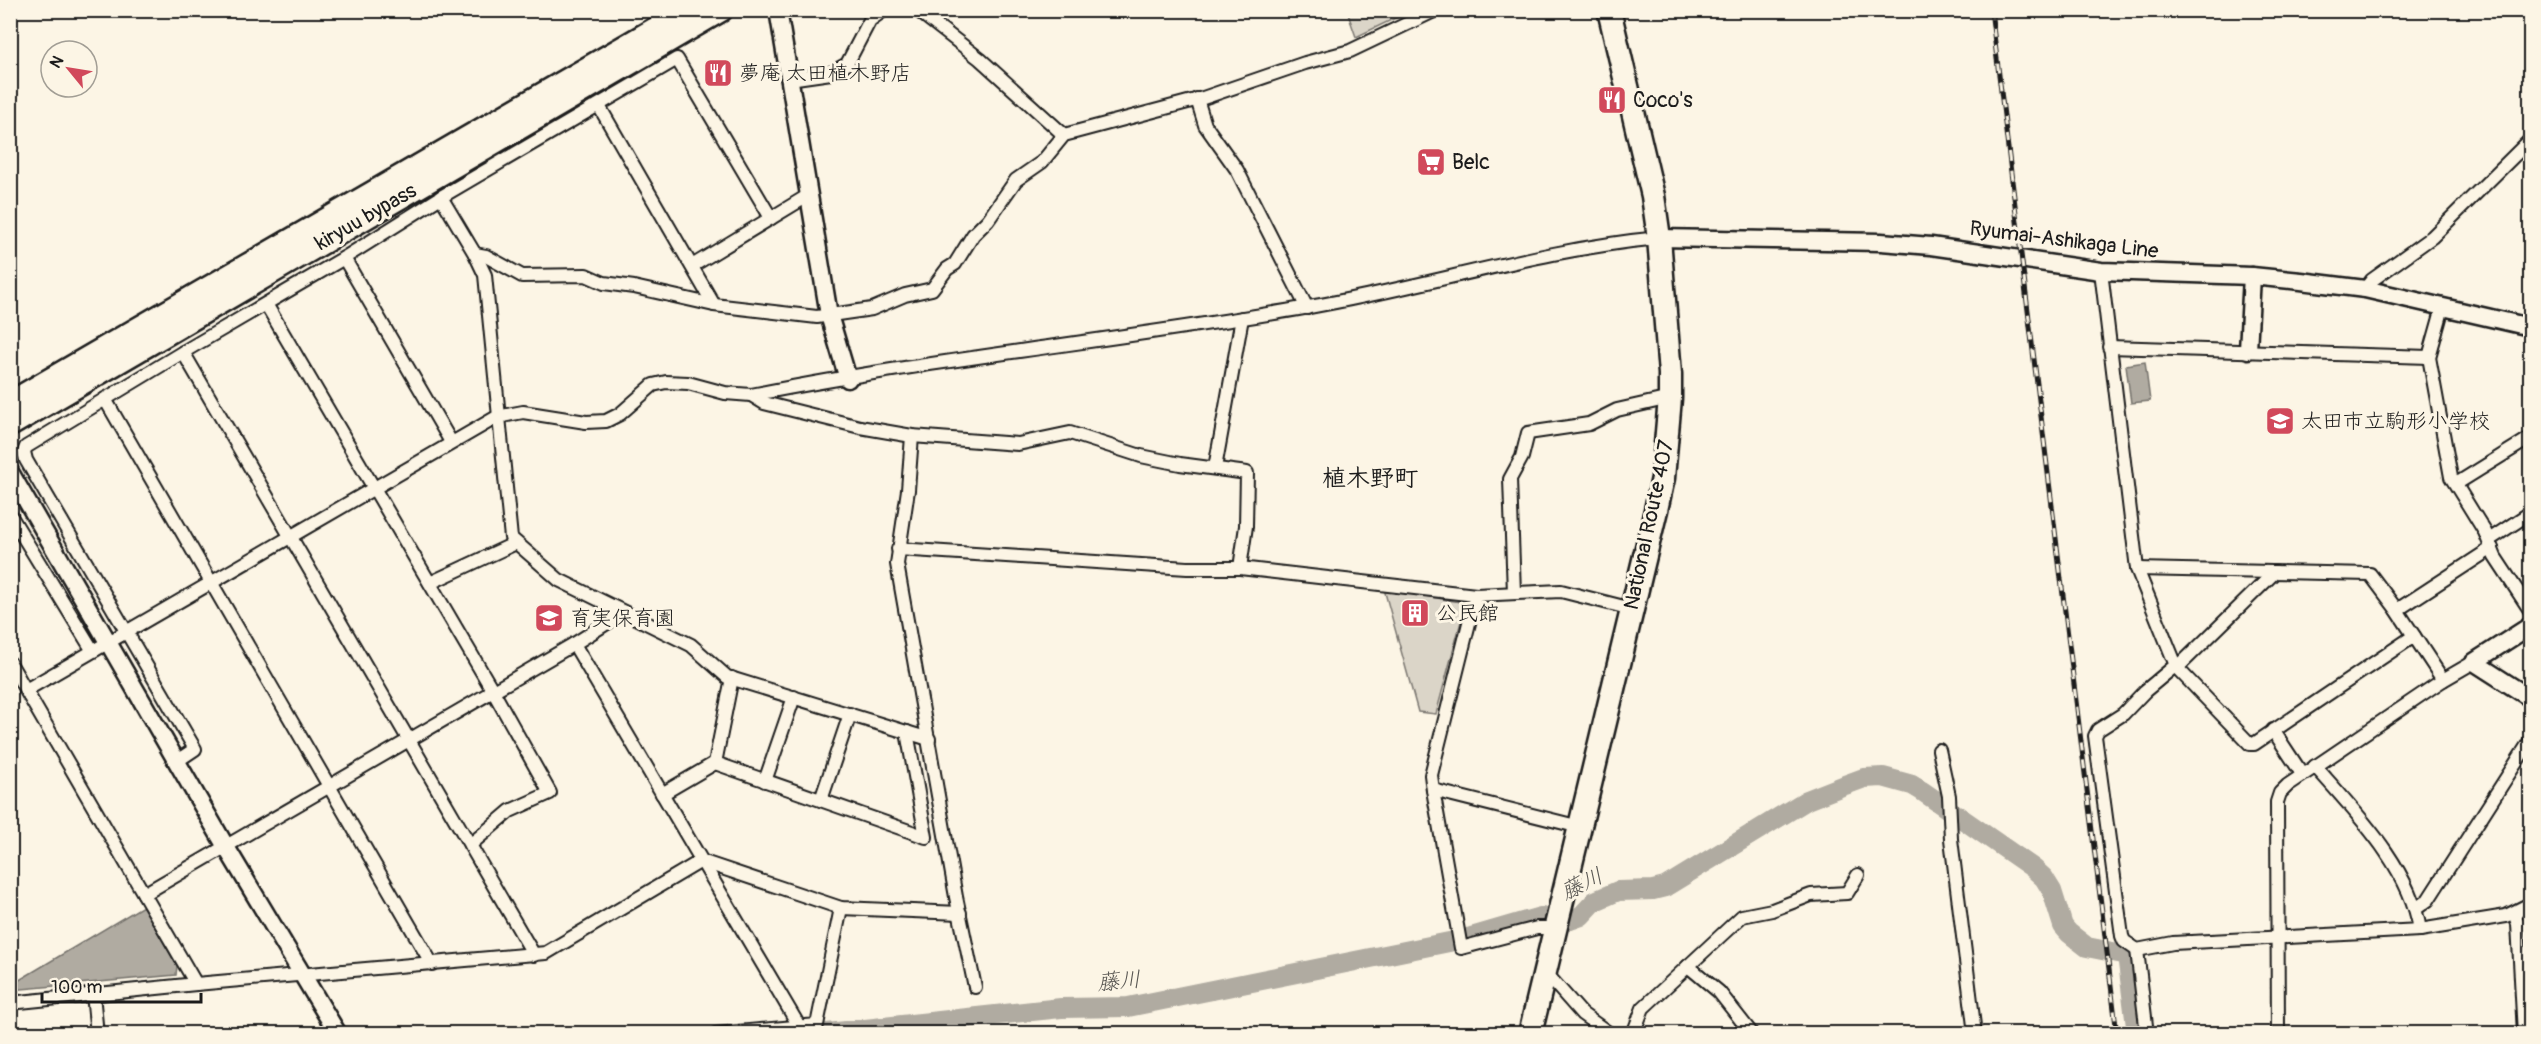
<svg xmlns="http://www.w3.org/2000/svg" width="2541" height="1044" font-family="Pangolin,'Klee One',sans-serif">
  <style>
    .green { fill: #dbd5c8; stroke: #7c7872; stroke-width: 1.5 }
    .water { fill: #b0aba1; stroke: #75726c; stroke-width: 1.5 }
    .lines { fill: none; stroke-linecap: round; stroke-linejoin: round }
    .river { stroke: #b0aba1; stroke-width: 20 }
    .street-casing { stroke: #1c1c1c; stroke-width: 16 }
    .secondary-casing { stroke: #1c1c1c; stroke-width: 21 }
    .highway-casing { stroke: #1c1c1c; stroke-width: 27 }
    .street { stroke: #fcf5e5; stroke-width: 12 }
    .secondary { stroke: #fcf5e5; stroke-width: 16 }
    .highway { stroke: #fcf5e5; stroke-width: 22 }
    .rail-casing { stroke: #1c1c1c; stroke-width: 5 }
    .rail { stroke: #fcf5e5; stroke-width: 3; stroke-dasharray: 9; stroke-linecap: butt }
    .labels { text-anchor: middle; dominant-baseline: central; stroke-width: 6; stroke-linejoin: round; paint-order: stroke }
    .poi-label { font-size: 21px; fill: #1c1c1c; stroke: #fcf5e5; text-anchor: start }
    .street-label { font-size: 21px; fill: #1c1c1c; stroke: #fcf5e5 }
    .water-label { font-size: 22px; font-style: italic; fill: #575551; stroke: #fcf5e5 }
    .quarter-label { font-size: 24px; font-weight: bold; fill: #1c1c1c; stroke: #fcf5e5 }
  </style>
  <rect width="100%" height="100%" fill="#fcf5e5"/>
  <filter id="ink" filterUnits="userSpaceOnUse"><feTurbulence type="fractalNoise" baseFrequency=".0167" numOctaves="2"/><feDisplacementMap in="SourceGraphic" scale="12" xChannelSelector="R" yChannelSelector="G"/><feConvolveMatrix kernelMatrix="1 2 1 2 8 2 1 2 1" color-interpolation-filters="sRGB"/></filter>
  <g filter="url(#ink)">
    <g class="green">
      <polygon points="1347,11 1347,10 1410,11 1356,37"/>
      <polygon points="1384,589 1466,603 1436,714 1418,712"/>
    </g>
    <g class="water">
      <polygon points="2145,362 2150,401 2131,403 2126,365"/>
      <polygon points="143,906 177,966 176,975 11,990 11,985"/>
    </g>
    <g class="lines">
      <polyline class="river" points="818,1034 1061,1008 1128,1007 1464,939 1540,917 1570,920 1581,916 1595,901 1618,891 1653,890 1665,887 1807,800 1845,785 1864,778 1883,777 1912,785 1922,791 2033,868 2044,878 2052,891 2063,926 2069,933 2087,947 2127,955 2137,1034"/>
      <g class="street-casing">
        <g id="street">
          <polyline points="917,10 980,59 1064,135"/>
          <polyline points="789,79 831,73 847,64 870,20 884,10"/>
          <polyline points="1197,99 1205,125 1237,170 1307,308"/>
          <polyline points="599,106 714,305"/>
          <polyline points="441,197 475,254 485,275 511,538 559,580 691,645 727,677 929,739"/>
          <polyline points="475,254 486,256 522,276 586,275 604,283 634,287 714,305 817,317 872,309 905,295 932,289 947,269 955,264 973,235 988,220 1016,180 1042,162 1064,135 1203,98 1305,63 1350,51 1436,10"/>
          <polyline points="344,258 451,442"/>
          <polyline points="692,266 809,195"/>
          <polyline points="2101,271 2137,569 2177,668 2250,744 2254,744 2414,636"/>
          <polyline points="2365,289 2372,280 2432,237 2530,140"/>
          <polyline points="266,304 493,691 550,793 510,811 470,845"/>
          <polyline points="2443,307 2429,357 2451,477 2485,532 2495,557 2530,610"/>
          <polyline points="2109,347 2429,357"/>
          <polyline points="183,352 534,955"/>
          <polyline points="751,395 764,403 860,427 912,436 1018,444 1070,433 1141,456 1180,464 1247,473 1246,526 1240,568"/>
          <polyline points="105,399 432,964"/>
          <polyline points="912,436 908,490 897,564 956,897 975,987"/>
          <polyline points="1215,468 1242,318"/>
          <polyline points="2456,484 2530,438"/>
          <polyline points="10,515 93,651"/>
          <polyline points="2489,540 2530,513"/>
          <polyline points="898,549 1187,568 1240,568 1476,595 1561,591 1632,609"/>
          <polyline points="2137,569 2370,574 2397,610 2443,680"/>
          <polyline points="430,583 516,543"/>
          <polyline points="1514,593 1510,479 1522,457 1528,433 1589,424 1617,410 1670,398"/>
          <polyline points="1476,595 1431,775 1433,790 1580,827"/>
          <polyline points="2397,610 2492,548"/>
          <polyline points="574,644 799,1026"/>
          <polyline points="10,663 196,984"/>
          <polyline points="2176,665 2145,691 2123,714 2098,730 2095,736 2122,936 2124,941 2137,950 2173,943 2420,930 2506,916 2530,904"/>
          <polyline points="2177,668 2275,572"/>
          <path d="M26 690 497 417 523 412 586 422 606 421 620 414 653 385 666 382 688 383 725 393 751 395C936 358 1124 340 1309 307 1426 287 1541 249 1659 238"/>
          <polyline points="2273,730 2302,774"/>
          <polyline points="1939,750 1949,796 1951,839 1975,1034"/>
          <polyline points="177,761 195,749 26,460 24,452 26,447 183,352 344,258 441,197 677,59 771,218"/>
          <polyline points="715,763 732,678"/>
          <path d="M2315 766C2356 813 2410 867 2420 930"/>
          <polyline points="765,781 794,697"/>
          <polyline points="1433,790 1461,948 1537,928 1555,928"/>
          <polyline points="662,794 715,763 926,837 907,732"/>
          <polyline points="821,800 850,714"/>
          <polyline points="144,894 574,644 623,613"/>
          <polyline points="2417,908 2428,900 2530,741"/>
          <polyline points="2514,913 2518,924 2524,1034"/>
          <polyline points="2137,950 2147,1034"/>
          <polyline points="1688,966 1719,992 1752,1034"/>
          <polyline points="1545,972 1582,1014 1610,1034"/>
          <polyline points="93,994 97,1034"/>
          <polyline points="10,1003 196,984 546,953 701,861 841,908 960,913"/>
          <polyline points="716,1034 817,1025 841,908"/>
          <polyline points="1633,1034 1643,1008 1742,916 1772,910 1811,895 1847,893 1858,875"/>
          <polyline points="2278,1034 2277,802 2280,793 2288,785 2443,680 2474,662"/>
        </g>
      </g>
      <g class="secondary-casing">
        <g id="secondary">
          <polyline points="778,10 829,315 848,379"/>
          <polyline points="1659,238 1881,242 1931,246 2101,271 2252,276 2301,281 2365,289 2530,327"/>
          <polyline points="2248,350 2252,276"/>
          <polyline points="10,472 226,847 338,1034"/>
          <polyline points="2530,626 2474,662 2530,698"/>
        </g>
      </g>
      <g class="highway-casing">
        <g id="highway">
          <polyline points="10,403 688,10"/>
          <polyline points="10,425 721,10"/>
          <polyline points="1530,1034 1656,510 1663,478 1670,398 1670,374 1659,238 1653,196 1609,10"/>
        </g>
      </g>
      <use href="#street" class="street"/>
      <use href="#secondary" class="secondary"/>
      <use href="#highway" class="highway"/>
      <g class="rail-casing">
        <polyline id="rail" points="1991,10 2117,1034"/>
      </g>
      <use href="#rail" class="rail"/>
    </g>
  </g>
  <defs>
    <g id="restaurant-square" transform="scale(1.5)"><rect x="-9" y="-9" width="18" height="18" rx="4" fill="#d1495b" stroke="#fcf5e5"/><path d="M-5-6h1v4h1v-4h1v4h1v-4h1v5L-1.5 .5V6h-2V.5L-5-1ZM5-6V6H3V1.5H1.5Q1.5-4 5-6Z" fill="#fff"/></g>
    <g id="supermarket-square" transform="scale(1.5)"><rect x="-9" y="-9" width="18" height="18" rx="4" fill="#d1495b" stroke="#fcf5e5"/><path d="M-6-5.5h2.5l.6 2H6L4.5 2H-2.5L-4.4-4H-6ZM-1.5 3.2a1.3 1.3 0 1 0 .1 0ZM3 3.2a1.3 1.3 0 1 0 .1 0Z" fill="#fff"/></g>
    <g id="school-square" transform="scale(1.5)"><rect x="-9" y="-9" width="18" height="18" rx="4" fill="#d1495b" stroke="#fcf5e5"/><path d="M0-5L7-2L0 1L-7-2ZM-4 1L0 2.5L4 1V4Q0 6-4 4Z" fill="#fff"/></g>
    <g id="building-square" transform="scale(1.5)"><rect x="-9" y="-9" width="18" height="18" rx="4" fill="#d1495b" stroke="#fcf5e5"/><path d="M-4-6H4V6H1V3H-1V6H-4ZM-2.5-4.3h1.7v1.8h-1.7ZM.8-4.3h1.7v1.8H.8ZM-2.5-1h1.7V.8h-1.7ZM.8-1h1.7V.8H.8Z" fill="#fff"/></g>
  </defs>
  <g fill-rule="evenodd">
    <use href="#restaurant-square" x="718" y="73"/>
    <use href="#restaurant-square" x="1612" y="100"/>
    <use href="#supermarket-square" x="1431" y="162"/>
    <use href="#school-square" x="2280" y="421"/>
    <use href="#building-square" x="1415" y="613"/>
    <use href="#school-square" x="549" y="618"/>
  </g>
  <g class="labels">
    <g class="poi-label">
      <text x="739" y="73">夢庵 太田植木野店</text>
      <text x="1633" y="100">Coco's</text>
      <text x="1452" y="162">Belc</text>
      <text x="2301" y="421">太田市立駒形小学校</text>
      <text x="1436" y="613">公民館</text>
      <text x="570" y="618">育実保育園</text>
    </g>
    <g class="street-label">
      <text transform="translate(366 217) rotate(-30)">kiryuu bypass</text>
      <text transform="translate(2064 240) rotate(7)">Ryumai-Ashikaga Line</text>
      <text transform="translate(1649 525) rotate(-78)">National Route 407</text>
    </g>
    <g class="water-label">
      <text transform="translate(1582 884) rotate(-26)">藤川</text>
      <text transform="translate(1119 981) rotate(-5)">藤川</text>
    </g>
    <g class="quarter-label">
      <text x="1370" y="478">植木野町</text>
    </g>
  </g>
  <rect width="2541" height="1044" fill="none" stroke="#fcf5e5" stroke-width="36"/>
  <rect x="18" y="18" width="2505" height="1008" fill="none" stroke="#1c1c1c" stroke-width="2" filter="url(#ink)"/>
  <g transform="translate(69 69) rotate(300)"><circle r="28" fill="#fcf5e5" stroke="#a29e95" stroke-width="1.5"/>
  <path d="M0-4.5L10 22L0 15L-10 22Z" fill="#d1495b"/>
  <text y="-9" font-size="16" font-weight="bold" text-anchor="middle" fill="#1c1c1c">N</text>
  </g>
  <path d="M42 993v9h159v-9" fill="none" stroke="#1c1c1c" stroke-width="3"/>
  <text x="51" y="993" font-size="18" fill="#1c1c1c" stroke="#fcf5e5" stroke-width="4.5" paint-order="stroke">100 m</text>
</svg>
